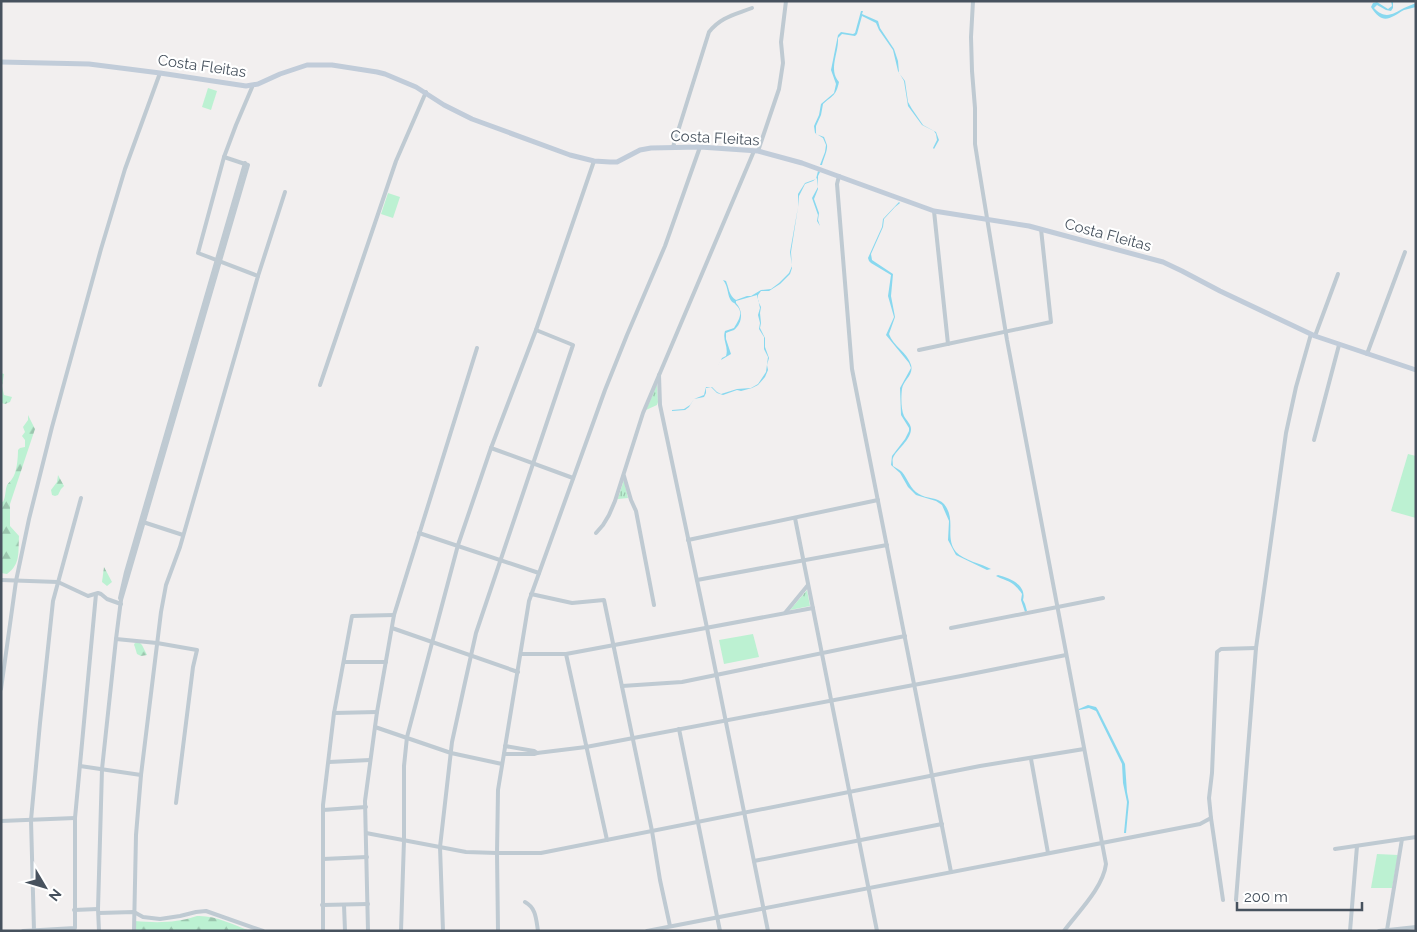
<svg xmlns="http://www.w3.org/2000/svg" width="1417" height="932" font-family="Raleway,sans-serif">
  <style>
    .grass { fill: url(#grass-tufts) }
    .forest { fill: url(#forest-firs) }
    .pitch { fill: #bcf1d2 }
    .water { fill: #88d8ef }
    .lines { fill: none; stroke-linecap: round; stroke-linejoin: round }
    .minor { stroke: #bfcad2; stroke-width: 4 }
    .secondary { stroke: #c1ccd9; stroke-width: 5 }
    .labels { text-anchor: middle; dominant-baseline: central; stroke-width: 4.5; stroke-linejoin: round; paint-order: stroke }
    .street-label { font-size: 15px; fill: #47525e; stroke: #fff }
  </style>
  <defs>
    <pattern id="grass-tufts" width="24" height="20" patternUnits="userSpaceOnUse" patternTransform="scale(1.25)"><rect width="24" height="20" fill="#bcf1d2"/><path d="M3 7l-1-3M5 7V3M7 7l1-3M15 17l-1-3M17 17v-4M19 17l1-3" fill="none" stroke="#9bc6ae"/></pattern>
    <pattern id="forest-firs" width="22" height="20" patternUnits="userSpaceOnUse" patternTransform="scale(1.25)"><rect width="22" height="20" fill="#bcf1d2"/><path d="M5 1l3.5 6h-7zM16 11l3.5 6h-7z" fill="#9bc6ae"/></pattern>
  </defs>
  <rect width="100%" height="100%" fill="#f2efef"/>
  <g class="grass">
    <polygon points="657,384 658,402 657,405 646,410"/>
    <polygon points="624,480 628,498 618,499 618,498"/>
    <polygon points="807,590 810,606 790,610"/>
  </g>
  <g class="forest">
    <polygon points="1,373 4,374 2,386 4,395 12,397 10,402 5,404 1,403"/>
    <path d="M28 415 35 429 10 504V526L19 536C18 552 21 564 7 574L1 573V501L3 502C6 496 5 491 7 485 9 482 10 482 12 479 17 473 18 457 18 450L20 448 25 447V440L22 436 25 432 23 427 28 420Z"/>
    <polygon points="58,475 64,486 61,489 58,495 55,496 52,495 51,490 57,482"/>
    <polygon points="104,567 112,582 107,586 102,582"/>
    <polygon points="138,641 142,645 147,655 141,656 137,654 134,644"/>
    <path d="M197 916C215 915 234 925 250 931H136L135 921C157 923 176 923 197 916Z"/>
  </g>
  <g class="pitch">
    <polygon points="208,88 217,91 211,110 202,107"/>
    <polygon points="388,193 400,197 393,218 381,214"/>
    <polygon points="1408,454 1416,456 1416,518 1391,511"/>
    <polygon points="753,634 759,657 724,664 719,640"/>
    <polygon points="1377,854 1398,855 1392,888 1371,888"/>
  </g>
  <g class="water">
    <path d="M1391 1H1393V8L1391 11 1386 10 1377 5 1374 8C1385 20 1393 14 1404 8 1408 6 1412 5 1416 3V7C1412 8 1408 9 1404 10 1390 18 1383 26 1371 7L1373 3 1377 2 1388 9 1392 6Z"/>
    <path d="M861 11H863L862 14 878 21 880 28 894 49 898 61 899 73 905 81 908 102 912 109 923 125 936 132 939 140 934 149 933 148 937 140 936 134 934 131 922 125 908 106 904 81 898 71 893 50 879 30 876 23 862 16 857 34 855 36 842 34 838 38C839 53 828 69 839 82 836 96 833 95 823 104L821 115 816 126V134L824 137C825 140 826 142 827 145 828 150 823 160 822 165H820L825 152 826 145 823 138 815 133 814 126 819 115 821 104 834 93 836 84 831 70 838 35 841 32 853 34 855 33Z"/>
    <path d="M818 171 820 172 818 176V189L814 199 819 213 818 220 820 226 817 221 818 215 812 198 818 187 817 178 813 181 805 184 799 196 798 207 791 252 792 268 790 274 780 284 769 291H761L758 295V301L761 307 760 313 761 323 760 328 765 338V347L769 358 767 365 768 370 765 377 758 385 752 388 741 391 737 390 723 395 717 393 711 387 706 388V393L704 397 694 399 689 407 685 410 672 411V410L684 409 690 405 694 399 704 395 706 387H712L717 392 721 394 737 389 751 388 758 384 766 372 768 357 764 349V337L759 329 760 323 758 315 760 308 757 295 736 301V303C743 310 743 323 734 330 731 331 728 332 726 333V339L731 354 721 360 718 366 722 358 726 356C729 347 722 340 725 331L734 328C739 320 744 312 736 305 733 301 733 304 730 299 727 292 728 286 723 280L726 281C729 288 729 296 736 300L747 296H751L761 290 771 289 779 283 789 273 792 266 790 252 798 207V194L805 183 816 179Z"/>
    <path d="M899 202 900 203 895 207 884 219 883 227 871 254 872 260 893 274 891 296 895 317 889 334C893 346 908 353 911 365 914 375 903 380 902 389 901 397 901 409 904 416 906 420 911 424 911 429 911 440 896 450 893 458 892 460 893 463 893 466 896 468 900 470 902 472 908 479 910 489 919 494 926 499 938 497 944 504 957 520 944 537 956 552 963 560 982 564 991 569L987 570 956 555 948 540 949 521 942 505 936 501 916 495 908 487 900 473 891 465 892 456 905 439 909 431V428L901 415 900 388 911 368 909 363 886 335 894 317 888 296 891 275 871 263 869 261 868 258 882 227 883 219Z"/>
    <path d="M998 575C1010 578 1027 585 1023 600L1025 604 1027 611 1025 612 1021 600 1022 594C1012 580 1010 583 996 576Z"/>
    <polygon points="1088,705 1096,707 1098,710 1125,764 1127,792 1129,802 1126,833 1124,833 1127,802 1123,783 1122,764 1096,711 1089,708 1079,710 1079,709"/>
  </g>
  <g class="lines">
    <g class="minor">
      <path d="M973 1 971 37 972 71 975 108V144L978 163 1007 340 1106 864C1103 888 1078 912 1064 931"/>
      <polyline points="253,85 236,125 224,157 198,253 258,276"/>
      <path d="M673 147 709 32C721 17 734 15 752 8"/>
      <polyline points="758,151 779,89 783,63 781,42 786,1"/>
      <polyline points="839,176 837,184 852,369 951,872"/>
      <polyline points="934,211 948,344"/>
      <polyline points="1315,336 1338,274"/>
      <polyline points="919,350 1051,322 1041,229"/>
      <polyline points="1367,354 1405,252"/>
      <polyline points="659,375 660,405 707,628 768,931"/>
      <polyline points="320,385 396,161 426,92"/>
      <polyline points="1314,440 1339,345"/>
      <polyline points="491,448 573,478"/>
      <polyline points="624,476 631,500 636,511 654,605"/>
      <polyline points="795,518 877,931"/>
      <polyline points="143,522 183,535"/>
      <polyline points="419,533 539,573"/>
      <polyline points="596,533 603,525 609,515 615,501 643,413 754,151"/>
      <polyline points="688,540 878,500"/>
      <polyline points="1,580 58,582 88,596 98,593 101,594 107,599 121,604"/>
      <polyline points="697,580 887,545"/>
      <polyline points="531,594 572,603 604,600 652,831 660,880 670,926"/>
      <polyline points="121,600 248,165 224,157"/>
      <polyline points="785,613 808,585"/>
      <polyline points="392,628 518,672"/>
      <polyline points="951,628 1103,598"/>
      <polyline points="116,639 157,643 197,650 193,667 176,803"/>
      <polyline points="521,654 566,654 813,608"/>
      <polyline points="566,654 607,840"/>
      <polyline points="344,662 386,662"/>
      <polyline points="622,686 682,682 905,636"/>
      <polyline points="1,689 16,581 29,519 52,427 101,249 125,169 160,73"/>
      <polyline points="334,713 377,712"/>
      <polyline points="375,727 451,753 502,764"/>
      <polyline points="679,729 720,931"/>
      <polyline points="537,753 586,747 961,676 1066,655"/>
      <polyline points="504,754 534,754 537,753 534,751 505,746"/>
      <polyline points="1031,759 1048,853"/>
      <polyline points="329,762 370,760"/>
      <polyline points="80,766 141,775"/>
      <polyline points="323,810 366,807"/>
      <polyline points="1,821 75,818"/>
      <polyline points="366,833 466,852 497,853 541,853 980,766 1084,749"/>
      <polyline points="1335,849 1416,837"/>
      <polyline points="323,859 367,857"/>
      <polyline points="754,861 942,824"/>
      <polyline points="1223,900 1211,818 1209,798 1212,773 1217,652 1221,649 1256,648"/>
      <polyline points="1236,900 1256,648 1286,433 1296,387 1311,334"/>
      <path d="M525 902C536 908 536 918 538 931"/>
      <polyline points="322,905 368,904"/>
      <polyline points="344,905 345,931"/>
      <polyline points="74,910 98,909"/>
      <polyline points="99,913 134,912 143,917 160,919 180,916 196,912 206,911 263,931"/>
      <polyline points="1387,930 1402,839"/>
      <polyline points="23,931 75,928 75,818 96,594"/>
      <polyline points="34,931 31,820 40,723 53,601 81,498"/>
      <polyline points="99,931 98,909 102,769 116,639 121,600 120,598 126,572 245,163"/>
      <polyline points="134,931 136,835 141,775 161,612 166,585 180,547 258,276 285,192"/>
      <polyline points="323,931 323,805 334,713 352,616 394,615"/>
      <polyline points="368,931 365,801 377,712 394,615 477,348"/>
      <polyline points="401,931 404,840 404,766 407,737 458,545 491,448 536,330 594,161"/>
      <polyline points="443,931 440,847 452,742 464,687 476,633 573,345 536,330"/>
      <polyline points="498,931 497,853 498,790 529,601 605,390 627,335 665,246 700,147"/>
      <polyline points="647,931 1200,824 1211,818"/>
      <polyline points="1350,931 1357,846"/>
      <polyline points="1379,931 1416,927"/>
    </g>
    <polyline class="secondary" points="1,62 89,64 160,73 246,86 258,84 280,74 307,65 332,65 377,72 385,74 416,87 444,105 472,119 570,155 594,161 610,162 617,162 640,150 651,148 700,147 758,151 802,163 934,211 1029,226 1163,262 1182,271 1220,291 1315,336 1416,370"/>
  </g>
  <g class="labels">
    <g class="street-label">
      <text transform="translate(202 66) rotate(8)">Costa Fleitas</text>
      <text transform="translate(715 138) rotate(3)">Costa Fleitas</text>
      <text transform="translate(1108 235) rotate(15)">Costa Fleitas</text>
    </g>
  </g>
  <rect width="1417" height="932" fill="none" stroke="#47525e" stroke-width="5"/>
  <g transform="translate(45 887) rotate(128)" stroke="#ffffff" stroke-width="4" paint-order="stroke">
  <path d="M0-4L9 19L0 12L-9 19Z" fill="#47525e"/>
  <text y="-8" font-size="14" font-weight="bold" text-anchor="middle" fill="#47525e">N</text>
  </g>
  <path d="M1237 902v8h125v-8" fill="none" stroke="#47525e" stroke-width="2.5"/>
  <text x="1244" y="902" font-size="15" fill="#47525e" stroke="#ffffff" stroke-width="4" paint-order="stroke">200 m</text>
</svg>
